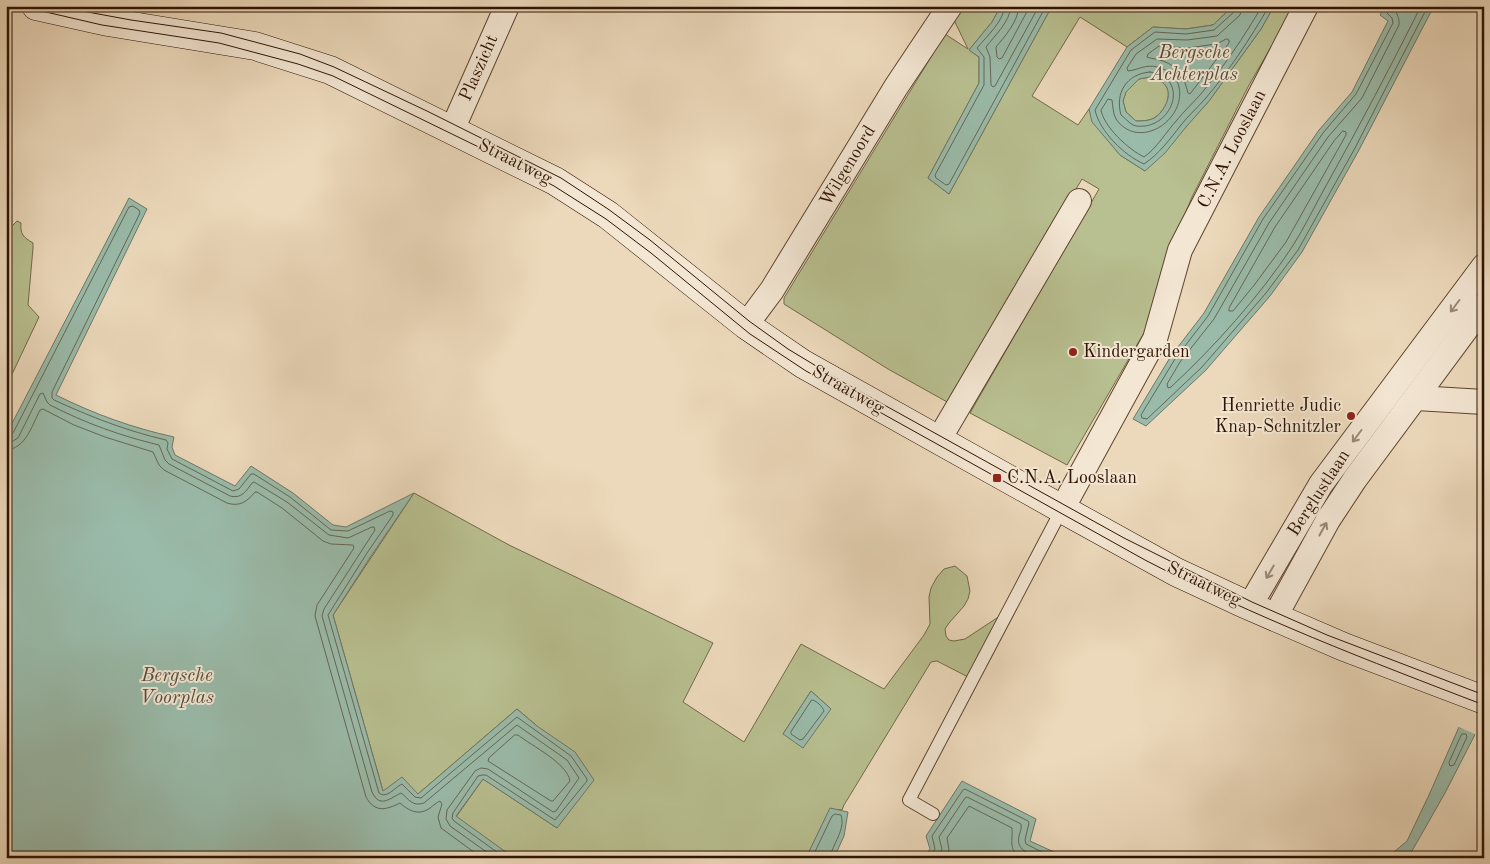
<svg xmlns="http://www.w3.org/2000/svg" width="1490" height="864" font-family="'Old Standard TT',serif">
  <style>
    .green { fill: #b8bf90; stroke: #726948; fill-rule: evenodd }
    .water { fill: #9abbaa; stroke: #6e7866; fill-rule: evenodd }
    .pier { fill: #ecd9bb }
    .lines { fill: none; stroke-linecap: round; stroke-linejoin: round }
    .shore { stroke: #646755; stroke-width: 1 }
    .lane-casing { stroke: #5d442f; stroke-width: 14 }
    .street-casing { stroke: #5d442f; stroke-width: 26 }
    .secondary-casing { stroke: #2d1300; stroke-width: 29 }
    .lane { stroke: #f3e6d3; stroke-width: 12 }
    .street { stroke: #f3e6d3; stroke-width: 24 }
    .secondary { stroke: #f3e6d3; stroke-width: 28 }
    .tram { stroke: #2d1300; stroke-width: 1 }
    .oneway { stroke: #9a8774 }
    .poi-dot { fill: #8f2418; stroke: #f3e6d3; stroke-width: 2 }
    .labels { text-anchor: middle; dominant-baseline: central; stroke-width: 4; stroke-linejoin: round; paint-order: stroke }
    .street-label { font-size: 18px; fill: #2d1300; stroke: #f3e6d3 }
    .poi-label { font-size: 18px; fill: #2d1300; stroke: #f3e6d3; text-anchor: start }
    .water-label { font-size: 19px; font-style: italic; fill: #534e3c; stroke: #f3e6d3 }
  </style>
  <rect width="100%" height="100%" fill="#ecd9bb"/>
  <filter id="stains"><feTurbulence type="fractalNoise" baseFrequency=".004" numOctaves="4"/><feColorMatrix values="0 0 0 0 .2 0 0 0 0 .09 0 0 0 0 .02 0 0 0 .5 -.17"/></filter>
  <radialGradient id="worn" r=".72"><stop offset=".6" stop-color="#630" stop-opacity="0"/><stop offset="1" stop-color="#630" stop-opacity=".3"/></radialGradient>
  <g class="green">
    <polygon points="961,6 1001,6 992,22 969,50 979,57 979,83 928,178 949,194 1052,6 1233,6 1213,25 1186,29 1153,27 1127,47 1080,17 1032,96 1078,125 1089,109 1093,122 1120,155 1145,171 1209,101 1261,29 1274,6 1295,6 1249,85 1192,197 1162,270 1148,326 1067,465 970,413 1099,189 1082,179 949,403 888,369 784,304 784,298 945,34 968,49 953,18"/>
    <path d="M1150 77C1171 81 1173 97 1161 112 1159 114 1155 118 1152 119 1147 121 1141 121 1136 121L1126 112 1123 101 1126 92 1139 79Z"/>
    <path d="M17 221 21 223C20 234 23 237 33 243V248L28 305 39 317 6 387V229L11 227Z"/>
    <path d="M414 493 509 545 713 643 683 702 744 742 801 644 884 689 924 635 930 624 929 597 931 588 937 577 944 569 955 566 967 576 970 591 968 599 964 606 949 623 945 629 946 636 949 640 954 641 965 639 1009 610 970 678 937 661 931 662 844 805 842 810 830 809 806 858H514L456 817 483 779 557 828 537 726 517 709 418 794 383 791 333 615ZM811 691 831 709 783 734Z"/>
  </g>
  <g class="water">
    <polygon points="1001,6 1052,6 949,194 928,178 979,83 979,57 969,50 992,22"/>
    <path d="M1233 6H1274L1261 29 1209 101 1186 127 1165 153 1145 171 1120 155 1092 122 1089 109 1127 47 1153 27 1186 29 1213 25ZM1150 77C1171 81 1173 97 1161 112 1159 114 1156 118 1152 119 1148 121 1141 121 1136 121L1126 112 1123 101 1126 92 1139 79Z"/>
    <polygon points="1385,6 1434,6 1359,150 1302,252 1270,296 1206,370 1146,426 1133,419 1171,356 1204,313 1259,217 1319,130 1352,92 1388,21 1380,15"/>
    <path d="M129 198 147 209 56 395C94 414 133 428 174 437L172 447 175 455 235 486 251 466 293 493 333 525 346 527 414 493 371 556 333 615 383 791 402 777 418 794 517 709 537 726 575 752 594 780 557 828 483 779 456 816 514 858H6V435Z"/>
    <polygon points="811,691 831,709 803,748 783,734"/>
    <polygon points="1484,717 1445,793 1408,858 1391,858 1394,852 1407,841 1429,795 1459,727 1463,729"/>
    <polygon points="962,781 1036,819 1030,841 1067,858 924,858 930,849 926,836"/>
    <polygon points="830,808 848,812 844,836 834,858 806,858"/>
  </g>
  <polygon class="pier" points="1484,689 1484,722 1477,735 1456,726 1458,725 1463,726 1482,691"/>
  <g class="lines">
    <g class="shore">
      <path d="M1005 6C1003 22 987 36 977 48L984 57V85L935 175 936 178 946 185 949 184 1046 6"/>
      <path d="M1011 6C1010 22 995 35 986 47L990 57 991 85 993 87 995 86 1039 6"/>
      <path d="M1019 6C1018 22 1005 36 996 47L997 57 999 59 1002 58 1030 6"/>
      <path d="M1236 6 1234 12 1214 30 1186 34 1155 32 1131 50 1095 110C1100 132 1124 155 1144 164 1159 154 1170 139 1181 125 1188 116 1197 108 1205 99 1229 71 1250 39 1269 6"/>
      <path d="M1242 6 1240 15 1217 36 1187 40 1157 39 1136 54 1127 68 1128 71C1138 70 1145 64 1158 67 1168 70 1177 77 1179 87 1186 121 1138 151 1116 119 1113 114 1113 106 1112 100L1108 99 1101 110C1104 127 1128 149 1144 157 1157 148 1166 132 1177 120 1184 111 1193 103 1200 95 1223 68 1244 37 1262 6"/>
      <polyline points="1389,6 1387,13 1392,18 1393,23 1356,94 1323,133 1263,219 1208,316 1175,359 1141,415 1142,418 1147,419 1202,367 1266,293 1298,250 1355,148 1428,6"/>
      <path d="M1395 6C1395 13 1400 17 1399 25L1362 98 1328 137 1269 223 1214 319 1180 362 1167 384 1168 388 1171 387C1215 346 1259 297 1292 247 1305 227 1315 205 1327 184 1360 125 1391 66 1421 6"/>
      <path d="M1227 39 1229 40V43L1190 94 1188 93C1184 77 1179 67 1163 61 1158 59 1152 59 1147 57L1148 54 1159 46 1188 48 1216 44Z"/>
      <path d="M1150 72C1188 77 1175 122 1145 126 1141 126 1137 127 1133 125 1129 123 1125 118 1121 115 1115 93 1126 74 1150 72Z"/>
      <polygon points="1343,131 1346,132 1346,135 1286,242 1255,284 1233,311 1229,311 1229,308 1275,227 1334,141"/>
      <path d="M6 436H10L13 433 129 207 133 206 139 210 140 213 52 392V398L54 400C91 417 127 431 166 440L168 443 167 449 172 459 233 491 239 489 251 474H254L290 497 331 530 348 531 390 511 393 512V515L367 553 328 615 379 793C387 799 394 788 402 784L415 797 421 798 517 717 571 756 587 779V781L555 820 486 775H482L478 776 453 813 452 818 454 821 505 858"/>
      <path d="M6 443 13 441 18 438 40 394 43 393 47 402 50 405C85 423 121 436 159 445L165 460 169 464 230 496C242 499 246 491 252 483L254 482 287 502 329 535 348 538 372 527H374L375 530 324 609 322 616 372 792C380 809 390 798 401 793 409 799 412 807 424 803L517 725 567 760 579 778 556 811 553 812 488 769 481 768 475 771 447 810 446 819 450 826 495 858"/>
      <path d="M6 450C26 449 32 425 40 410L43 409 74 425 105 437 153 452 159 465 164 470 227 503C239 507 247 502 255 492H257L282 508 323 541 331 544 353 545 354 548 317 605 315 616 366 797C375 813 386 810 400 803 409 811 419 816 430 808 434 805 436 803 440 801L442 804 438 817 441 828 482 858"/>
      <path d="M812 700C816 700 823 707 824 711L803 739 800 740 791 734V732Z"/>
      <polygon points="1462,734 1466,734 1467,737 1454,765 1450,766 1449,763"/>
      <path d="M515 735H518C532 746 567 763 570 781L553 801H551L488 761 489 758Z"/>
      <path d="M812 858 832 816 835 814 841 815C846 830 832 844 830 858"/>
      <polyline points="930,858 935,849 932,836 963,790 965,789 1028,821 1029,823 1025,840 1026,844 1054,858"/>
      <path d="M938 858 942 849 939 837 965 798 967 797 1021 824C1022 829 1020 832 1019 836 1016 850 1028 853 1039 858"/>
      <path d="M947 858 949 850 947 838 969 806 1012 828C1013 841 1008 848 1020 858"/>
    </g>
    <g class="lane-casing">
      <polyline id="lane" points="933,814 909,800 1062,509"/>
    </g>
    <g class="street-casing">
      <g id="street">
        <polyline points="452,130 507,6"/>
        <polyline points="746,325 772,290 896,87 950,6"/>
        <polyline points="1416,398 1484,402"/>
        <polyline points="938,441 1079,201"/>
        <polyline points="1062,509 1155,339 1180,250 1306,6"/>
        <polyline points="1247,605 1252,602 1321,484 1484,266"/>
        <polyline points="1277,618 1277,613 1328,520 1355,479 1484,305"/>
      </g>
    </g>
    <g class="secondary-casing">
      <polyline id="secondary" points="36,6 108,22 255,46 330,70 555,181 608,215 746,325 803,364 1062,509 1176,572 1247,605 1344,647 1484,700"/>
    </g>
    <use href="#lane" class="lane"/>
    <use href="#street" class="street"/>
    <use href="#secondary" class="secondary"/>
    <g class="tram">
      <path d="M20 6 102 25 219 43 298 64 333 76 495 155 554 186 606 219 651 253 750 334 806 371 1145 560C1254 617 1369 661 1484 705"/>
      <polyline points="55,6 131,20 221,33 300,54 334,67 429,112 561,178 608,209 650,240 749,321 788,349 841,381 1124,538 1252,602 1327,635 1484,695"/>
    </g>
  </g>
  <defs><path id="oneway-shaft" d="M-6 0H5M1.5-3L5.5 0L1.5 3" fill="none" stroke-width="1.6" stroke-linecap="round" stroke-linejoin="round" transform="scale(1.25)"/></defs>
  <g class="oneway">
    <use href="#oneway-shaft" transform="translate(1455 306) rotate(127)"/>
    <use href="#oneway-shaft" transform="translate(1357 436) rotate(127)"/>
    <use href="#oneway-shaft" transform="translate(1323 529) rotate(-61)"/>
    <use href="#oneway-shaft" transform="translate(1270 572) rotate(120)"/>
  </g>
  <g class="poi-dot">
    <circle cx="1073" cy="352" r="5"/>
    <circle cx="1351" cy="416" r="5"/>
    <rect x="992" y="473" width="10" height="10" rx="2.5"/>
  </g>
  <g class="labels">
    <g class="street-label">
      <text transform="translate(479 68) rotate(-66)">Plaszicht</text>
      <text transform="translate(1232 149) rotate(-63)">C.N.A. Looslaan</text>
      <text transform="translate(515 162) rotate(27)">Straatweg</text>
      <text transform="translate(848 166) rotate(-59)">Wilgenoord</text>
      <text transform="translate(848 390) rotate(30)">Straatweg</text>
      <text transform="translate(1319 493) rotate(-57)">Berglustlaan</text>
      <text transform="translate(1204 584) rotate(26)">Straatweg</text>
    </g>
    <g class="poi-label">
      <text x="1083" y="352">Kindergarden</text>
      <text x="1341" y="406" text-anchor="end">Henriette Judic<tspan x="1341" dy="21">Knap-Schnitzler</tspan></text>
      <text x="1007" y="478">C.N.A. Looslaan</text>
    </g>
    <g class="water-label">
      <text x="1194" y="53">Bergsche<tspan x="1194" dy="22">Achterplas</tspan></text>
      <text x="177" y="676">Bergsche<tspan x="177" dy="22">Voorplas</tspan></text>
    </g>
  </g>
  <rect width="1490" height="864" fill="none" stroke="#ecd9bb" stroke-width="25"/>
  <rect x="8" y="8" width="1475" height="849" fill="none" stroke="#2d1300" stroke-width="2.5"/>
  <rect x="12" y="12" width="1465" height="839" fill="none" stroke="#2d1300"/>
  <rect width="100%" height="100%" filter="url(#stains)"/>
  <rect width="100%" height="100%" fill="url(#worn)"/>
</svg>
